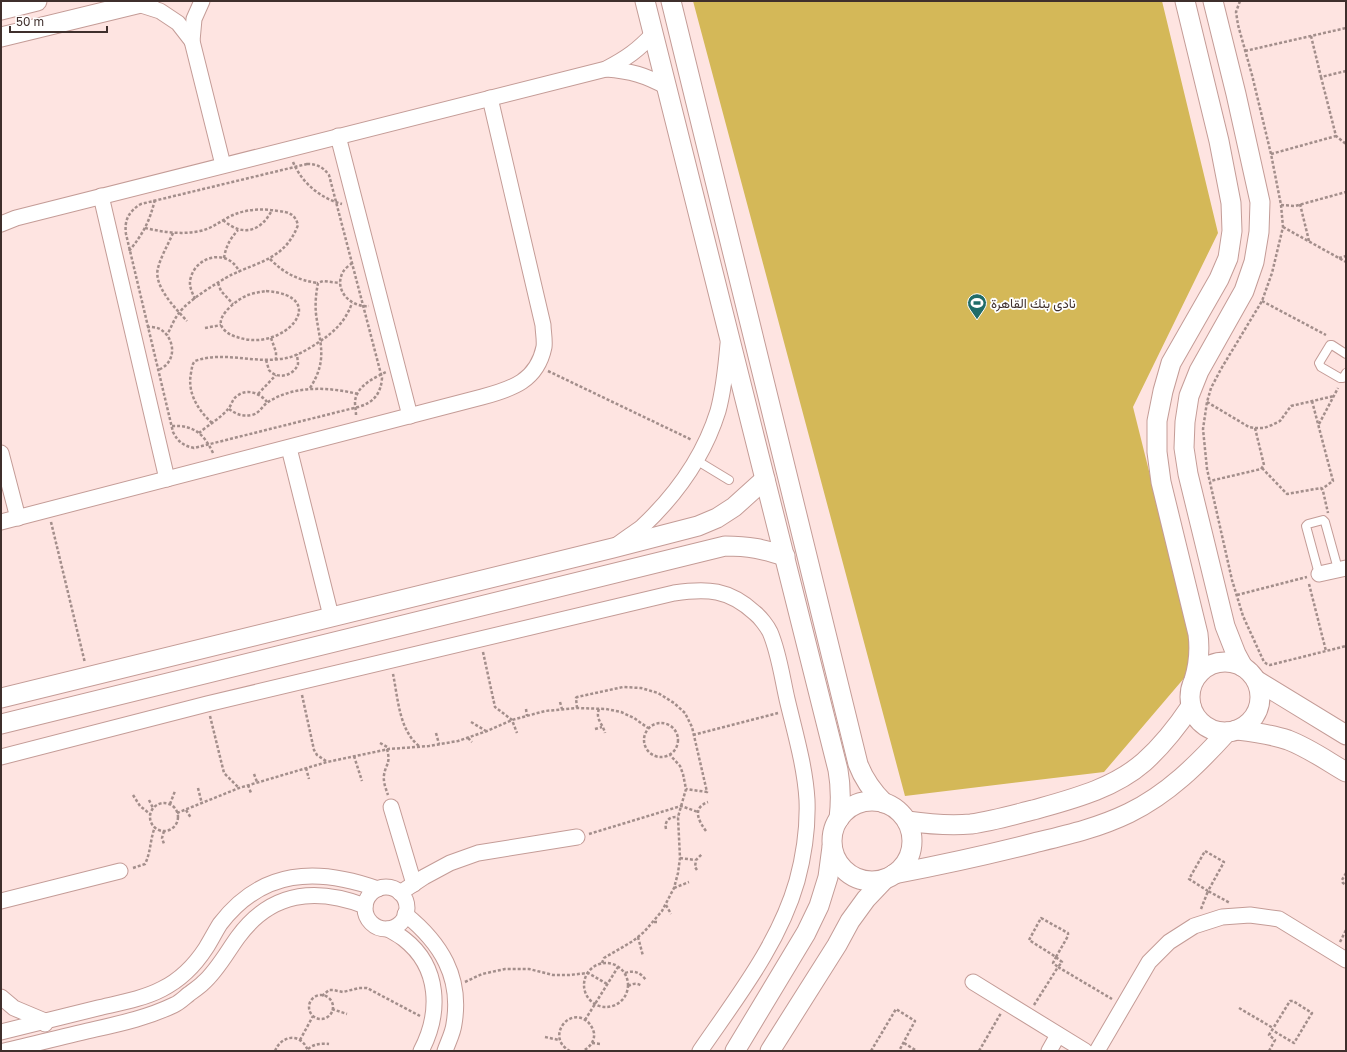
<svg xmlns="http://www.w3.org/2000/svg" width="1347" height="1052" font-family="'Golos Text',Vazirmatn,sans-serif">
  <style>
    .green { fill: #d4b858 }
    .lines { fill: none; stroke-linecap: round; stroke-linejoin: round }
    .service-casing { stroke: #c49c97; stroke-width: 10 }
    .minor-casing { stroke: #c49c97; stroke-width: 17 }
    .tertiary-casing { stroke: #c49c97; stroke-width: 21 }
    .path { stroke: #a38e8b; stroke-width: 2.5; stroke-dasharray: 3 2; stroke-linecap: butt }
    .service { stroke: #fff; stroke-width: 8 }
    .minor { stroke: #fff; stroke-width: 15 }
    .tertiary { stroke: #fff; stroke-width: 19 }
    .labels { text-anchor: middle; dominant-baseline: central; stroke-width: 3.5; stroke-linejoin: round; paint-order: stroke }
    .poi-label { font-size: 13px; fill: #3f2f2c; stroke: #fff; text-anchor: start }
  </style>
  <rect width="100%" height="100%" fill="#fee4e1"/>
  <polygon class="green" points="693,1 1162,1 1218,233 1133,407 1197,663 1104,772 905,796"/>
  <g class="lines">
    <g class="service-casing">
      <g id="service">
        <polyline points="1346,354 1332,345 1330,345 1319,363 1321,367 1340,378 1343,378 1346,373"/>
        <polyline points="696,460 729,480"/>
        <polyline points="1319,574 1306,526 1308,524 1323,520 1325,522 1338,569"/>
      </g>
    </g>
    <g class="minor-casing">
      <g id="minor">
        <polyline points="202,1 194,19 192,41 223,165"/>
        <polyline points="138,4 160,11 178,23 192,41"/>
        <path d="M606 69C631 71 645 75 667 87"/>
        <polyline points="338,136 410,416"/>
        <polyline points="101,196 167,479"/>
        <path d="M1 224 16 218 606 69C627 58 638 50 653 34"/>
        <polyline points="289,448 331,616"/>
        <polyline points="1,453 18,518"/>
        <path d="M1 522 482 397C512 389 537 381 544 347 545 340 543 331 543 325L490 98"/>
        <path d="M617 545C625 539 634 533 642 527 676 495 704 456 718 411 724 389 726 367 728 344"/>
        <polyline points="1319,574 1346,568"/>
        <path d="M1 757 207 704 674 593C707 588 729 589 755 613 760 617 767 626 770 632 779 653 782 677 787 699 795 733 805 766 807 800 808 827 804 855 797 881 779 944 737 997 700 1051"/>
        <polyline points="391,807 414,884"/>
        <circle cx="386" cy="908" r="21"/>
        <polyline points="400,893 424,877 450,863 478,853 577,837"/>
        <polyline points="1,901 120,871"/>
        <path d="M405 914C441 943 462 977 454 1024 453 1033 448 1042 445 1051"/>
        <path d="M388 929C393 932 399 935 404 939 440 967 441 1013 421 1051"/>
        <polyline points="973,982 1085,1051"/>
        <polyline points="1,997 14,1008 45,1021 45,1024"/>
        <path d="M1 1032C33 1024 66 1016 98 1008 119 1003 143 999 162 989 180 980 195 965 206 948 211 940 215 932 220 924 262 869 317 867 378 889"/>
        <path d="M4 1051C35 1044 65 1036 96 1029 123 1023 149 1017 174 1005 179 1003 184 998 189 994 193 991 199 987 203 983 217 971 227 952 238 937 271 892 315 887 365 906"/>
        <polyline points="1049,1051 1058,1035"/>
        <polyline points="1097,1051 1149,962 1169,942 1194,926 1222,917 1250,915 1279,919 1346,960"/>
      </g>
    </g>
    <g class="tertiary-casing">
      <g id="tertiary">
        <path d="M645 1 838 770C841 787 841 802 839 819"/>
        <path d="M671 1 858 764C864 780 872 791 884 803"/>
        <path d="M1185 1 1219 141 1231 203 1232 231 1228 258 1219 279 1171 363 1163 391 1157 421V452L1161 482 1198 634C1200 650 1199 664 1194 680"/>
        <polyline points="1213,1 1236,94 1260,202 1259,232 1254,262 1244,291 1199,371 1189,396 1185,422 1184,448 1188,474 1225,626 1236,654 1243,667"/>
        <polyline points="1,10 37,1"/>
        <polyline points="1,37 149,1"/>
        <circle cx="1225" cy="697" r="35"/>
        <polyline points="1256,680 1346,735"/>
        <polyline points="1,698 613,548 698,526 717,518 734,507 765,479"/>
        <path d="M1 724 725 546C750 546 762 549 785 556"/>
        <path d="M1236 730C1253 732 1271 734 1288 740 1309 748 1327 761 1346 772"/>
        <circle cx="872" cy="841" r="40"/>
        <path d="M907 821C928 824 949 826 971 824 992 821 1013 815 1033 810 1072 799 1113 789 1144 762 1164 744 1177 727 1191 706"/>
        <path d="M894 874C941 865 987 855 1034 843 1067 835 1098 828 1129 813 1168 794 1198 764 1227 732"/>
        <polyline points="735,1051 806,933 819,906 828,877 832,847"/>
        <polyline points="770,1051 837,945 850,921 866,899 885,879"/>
      </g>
    </g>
    <g class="path">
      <polyline points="1240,1 1236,12 1238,25 1252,75 1271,154 1281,205 1283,227 1272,273 1262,301 1221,369 1211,388 1207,402 1203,429 1207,469 1232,580 1243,616 1264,662 1267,664 1270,665 1346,646"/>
      <polyline points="1311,36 1321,77 1346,71"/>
      <polyline points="1245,51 1346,28"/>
      <polyline points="1321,77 1336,136 1346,144"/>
      <polyline points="1271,154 1336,136"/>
      <path d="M293 162C302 183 320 198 342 204"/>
      <path d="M307 164C317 164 323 167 329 175L382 378C381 394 373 403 358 407L194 448C184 446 178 442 173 432L126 234C124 220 129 211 141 204Z"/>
      <polyline points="1300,204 1309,241"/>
      <polyline points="1281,205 1295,206 1346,192"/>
      <path d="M223 220C242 237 261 232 272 210"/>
      <polyline points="1283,227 1346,262"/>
      <path d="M145 228C163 232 181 235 200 231 210 229 218 223 227 218 243 209 261 208 278 211 289 212 295 214 298 225 285 259 260 261 231 275 218 282 187 301 179 313 174 319 171 328 167 335"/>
      <path d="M173 233C168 245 161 256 158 268 153 286 176 309 187 321"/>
      <path d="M129 251C143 234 150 221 155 199"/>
      <path d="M224 258C226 246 230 239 238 230"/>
      <polyline points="1339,258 1346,256"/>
      <path d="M270 259C284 273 297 280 318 283"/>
      <path d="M352 263C350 265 345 268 343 272 333 290 351 308 369 306"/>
      <polyline points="218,283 221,291 233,304"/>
      <path d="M266 291C334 296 283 354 237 337 232 336 225 332 222 327 215 316 239 298 248 295 254 293 260 292 266 291Z"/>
      <path d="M195 299C192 292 188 285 191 277 196 259 220 250 234 264 236 266 238 269 240 272"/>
      <polyline points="1262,301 1326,335"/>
      <path d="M147 327C151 327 156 327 160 329 172 336 177 354 166 365 164 367 161 369 158 370"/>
      <polyline points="205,328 221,325"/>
      <polyline points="271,338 276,352 276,360"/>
      <path d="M266 360C267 363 268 367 269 370 277 380 294 376 298 364 298 361 297 357 297 354"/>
      <polyline points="548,371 692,440"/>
      <path d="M310 388C328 360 320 344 316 314 315 304 316 293 318 283L323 281 340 283"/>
      <polyline points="258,394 276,375"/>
      <polyline points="1312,401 1333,481 1322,489"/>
      <polyline points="1207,402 1249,427 1255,428 1264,465 1261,469 1210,481"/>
      <path d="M229 409C236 414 242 417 252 415 260 413 262 406 268 402 295 385 329 387 358 394"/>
      <path d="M356 415C356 411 355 407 355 402 356 386 374 378 386 372"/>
      <path d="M212 423C198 410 187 393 191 373 192 368 192 364 195 361 223 351 251 363 280 359 294 358 307 350 319 342 335 331 345 322 352 303"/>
      <polyline points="1319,424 1338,388"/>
      <path d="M172 426C194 425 204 434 213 453"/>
      <polyline points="1255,428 1264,428 1272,425 1280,421 1291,406 1334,396"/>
      <path d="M199 433C207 426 222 417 228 409 232 405 232 399 237 396 247 388 260 393 267 402"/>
      <polyline points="1262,468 1287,494 1321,488 1323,491 1328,513"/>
      <polyline points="51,522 85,663"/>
      <polyline points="1309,584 1326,651"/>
      <polyline points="1237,595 1307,577"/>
      <polyline points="483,652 495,707 512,720 517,733"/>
      <path d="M393 674C398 698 399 730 419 746"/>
      <polyline points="302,695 314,750 317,755 326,761"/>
      <polyline points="560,702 562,709"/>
      <polyline points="577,708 576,698 577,697 623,687 641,688 658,693 674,703 685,713 692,727 707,792 686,789"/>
      <polyline points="526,709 527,716"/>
      <path d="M599 709C595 719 603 724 605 733"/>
      <polyline points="210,716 224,773 239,788"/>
      <polyline points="471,722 486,731"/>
      <circle cx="661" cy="740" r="17"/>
      <polyline points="595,729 602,727"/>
      <polyline points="436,733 439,744"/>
      <polyline points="693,735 778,713"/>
      <polyline points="468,738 472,742"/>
      <polyline points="380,743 389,748"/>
      <path d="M387 749C391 764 386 763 384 775 383 782 386 789 388 795"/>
      <polyline points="354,756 362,781"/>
      <polyline points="306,768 309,779"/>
      <polyline points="254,774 257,782"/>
      <polyline points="248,785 251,793"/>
      <polyline points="198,788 202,804"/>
      <polyline points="133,795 140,806 150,814"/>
      <polyline points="149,800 153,808"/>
      <circle cx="164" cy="817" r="14"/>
      <polyline points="170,804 175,791"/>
      <polyline points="186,810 191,818"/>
      <polyline points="177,813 239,788 327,762 389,749 429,746 458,741 487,731 512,720 545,711 577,708 606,709 621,712 634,718 648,728"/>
      <path d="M666 829C664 821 670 816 678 817"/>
      <polyline points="164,831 162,838 164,844"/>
      <path d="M706 831C698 820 692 808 708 802"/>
      <polyline points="589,834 681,806 698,812"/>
      <polygon points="1205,851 1224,862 1208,891 1189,879"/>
      <polyline points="680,858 695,860"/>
      <path d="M133 868 145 864C151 852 150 839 155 827"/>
      <polyline points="697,870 695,867 696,860 702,854"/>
      <polyline points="1346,873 1342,880 1343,883 1346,885"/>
      <polyline points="674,888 689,882"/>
      <polyline points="666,905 671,914"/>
      <polyline points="1201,909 1208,891 1230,903"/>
      <polygon points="1041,918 1068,933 1068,936 1056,957 1029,940"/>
      <polyline points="654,922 659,922"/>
      <polyline points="638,937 643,956"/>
      <polyline points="1340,942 1346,930"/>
      <polygon points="1056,957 1062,962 1058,967 1053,963"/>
      <polyline points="602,963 604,958 633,941 644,932 662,911 674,888 678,873 680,858 678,817 686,789 683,774 680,766 670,755"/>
      <circle cx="606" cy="985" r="22"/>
      <path d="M625 973C634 970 640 972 646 980"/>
      <polyline points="465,982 482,974 505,969 529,969 553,975 569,975 588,973 607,984"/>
      <path d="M628 986C634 983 637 983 642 986"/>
      <circle cx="321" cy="1007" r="12"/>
      <polyline points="322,996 329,990 333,990 343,992 359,988 367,988 420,1016"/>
      <polyline points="1034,1005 1058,967 1112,999"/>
      <polyline points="1239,1008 1273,1028"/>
      <polyline points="332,1009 347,1014"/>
      <polyline points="585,1020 618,967"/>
      <polyline points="545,1037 559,1040"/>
      <polyline points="300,1040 313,1016"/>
      <polyline points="592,1043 601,1044"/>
      <polyline points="904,1043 917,1051"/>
      <path d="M308 1049C314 1044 321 1043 329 1044"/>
      <path d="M275 1051C282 1034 302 1033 308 1051"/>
      <path d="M570 1051C545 1038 569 1005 588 1022 591 1025 593 1029 594 1033 595 1041 590 1047 583 1051"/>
      <polyline points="871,1051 896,1009 915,1021 899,1051"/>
      <polyline points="979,1051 1001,1013"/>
      <polyline points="1269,1051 1275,1040 1269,1035 1290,1001 1293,1001 1312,1013 1294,1043 1272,1030"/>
    </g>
    <use href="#service" class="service"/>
    <use href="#minor" class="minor"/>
    <use href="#tertiary" class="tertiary"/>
  </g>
  <defs>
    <g id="stadium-pin" transform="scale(1)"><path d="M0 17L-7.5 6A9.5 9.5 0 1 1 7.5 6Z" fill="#206c69" stroke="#fff"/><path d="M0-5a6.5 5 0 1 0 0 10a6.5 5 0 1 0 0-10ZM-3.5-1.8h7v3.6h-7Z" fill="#fff"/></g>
  </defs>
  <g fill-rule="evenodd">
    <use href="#stadium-pin" x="977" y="303"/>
  </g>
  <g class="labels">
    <g class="poi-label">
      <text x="991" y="303">نادى بنك القاهرة</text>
    </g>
  </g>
  <rect width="1347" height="1052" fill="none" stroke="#3f2f2c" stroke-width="4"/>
  <path d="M10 26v6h97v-6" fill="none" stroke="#3f2f2c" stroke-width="2"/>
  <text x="16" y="26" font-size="12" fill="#3f2f2c" stroke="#ffffff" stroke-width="3" paint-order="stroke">50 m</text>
</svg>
